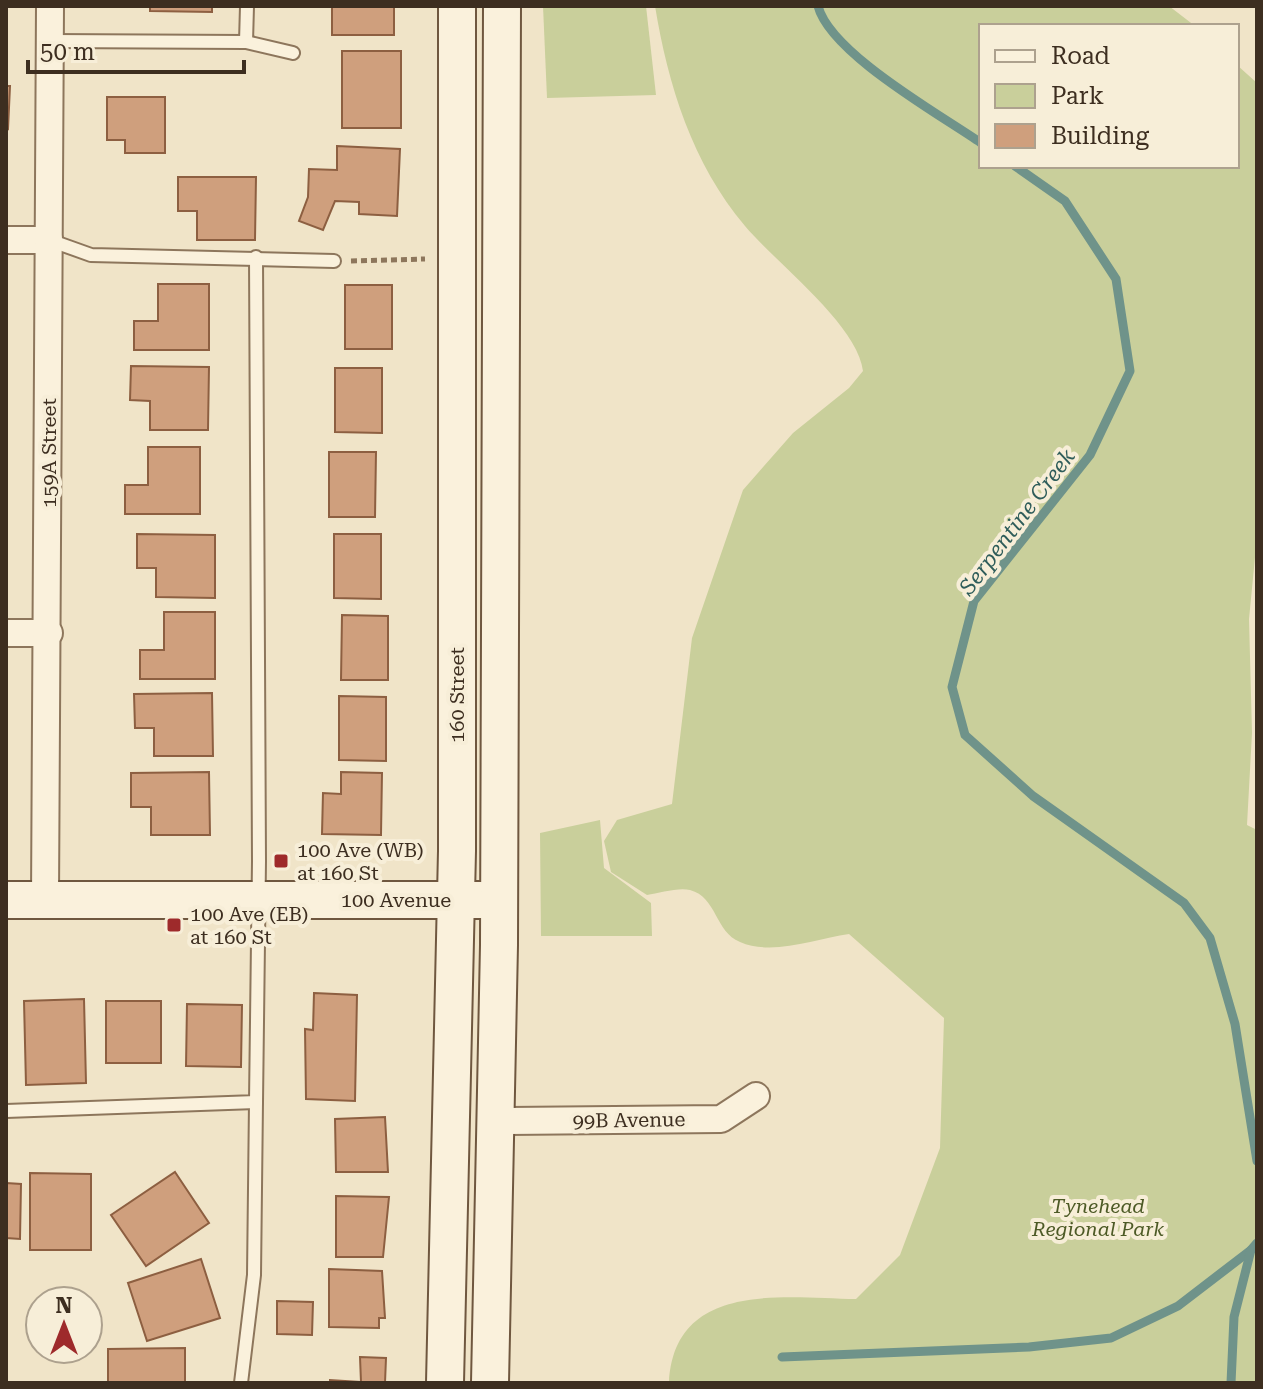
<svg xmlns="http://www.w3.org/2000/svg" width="1263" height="1389" font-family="'Roboto Serif',serif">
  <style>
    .green { fill: #c9cf9b }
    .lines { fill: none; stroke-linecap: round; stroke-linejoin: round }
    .stream { stroke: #6f938a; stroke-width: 9 }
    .building { fill: #cf9f7d; stroke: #8d5f41; stroke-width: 2 }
    .lane-casing { stroke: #8d765c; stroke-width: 16 }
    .street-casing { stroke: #8d765c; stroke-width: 30 }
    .secondary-casing { stroke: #6f573f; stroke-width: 40 }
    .path { stroke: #8d765c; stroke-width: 5; stroke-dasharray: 6 4; stroke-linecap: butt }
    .lane { stroke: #faf1dc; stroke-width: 12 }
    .street { stroke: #faf1dc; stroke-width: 26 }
    .secondary { stroke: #faf1dc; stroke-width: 36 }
    .poi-dot { fill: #9e2a2b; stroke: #f7eed8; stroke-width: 3 }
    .labels { text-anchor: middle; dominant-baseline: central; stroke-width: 8; stroke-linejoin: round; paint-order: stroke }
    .street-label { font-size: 20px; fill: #3d2e20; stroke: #f7eed8 }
    .poi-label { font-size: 20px; fill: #3d2e20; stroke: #f7eed8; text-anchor: start }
    .park-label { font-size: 20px; font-style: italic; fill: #4d5a26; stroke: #f7eed8 }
    .water-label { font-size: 22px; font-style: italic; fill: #2f5d5a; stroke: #f7eed8 }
  </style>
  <rect width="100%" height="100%" fill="#f0e4c8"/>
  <g class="green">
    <polygon points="543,6 646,6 656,95 547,98"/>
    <path d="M655 6H1169L1195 26H981V166H1237V65L1257 83V537L1249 619 1252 733 1247 825 1257 830V1383H669C674 1280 784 1298 856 1299L900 1255 940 1148 944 1018 849 934C816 939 772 956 740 942 715 932 717 897 690 890 679 887 659 893 647 895L611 872 604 841 617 820 672 804 692 638 743 490 793 433 849 388 863 371C858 325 775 262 745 226 692 163 668 85 655 6Z"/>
    <polygon points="600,820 604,868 651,903 652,936 541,936 540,833"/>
  </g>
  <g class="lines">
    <g class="stream">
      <path d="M818 6C830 53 939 114 981 143"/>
      <polyline points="1015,166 1065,201 1116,279 1130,371 1090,455 974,601 952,687 965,735 1033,796 1184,903 1210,938 1235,1024 1257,1161"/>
      <polyline points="782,1357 1029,1347 1111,1338 1178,1306 1251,1250"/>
      <polyline points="1231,1383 1234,1317 1251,1250 1257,1243"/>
    </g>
  </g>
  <g class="building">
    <polygon points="150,6 212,6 212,12 150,11"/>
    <rect x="332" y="6" width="62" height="29"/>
    <rect x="342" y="51" width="59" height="77"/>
    <polygon points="6,86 10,86 8,129 6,128"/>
    <polygon points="107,97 165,97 165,153 125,153 125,140 107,140"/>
    <polygon points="337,146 400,149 397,216 359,214 359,202 335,201 323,230 299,221 308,197 309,169 337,170"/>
    <polygon points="178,177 256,177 255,240 197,240 197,211 178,211"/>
    <polygon points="158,284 209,284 209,350 134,350 134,321 158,321"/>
    <rect x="345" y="285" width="47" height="64"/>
    <polygon points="131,366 209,367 208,430 150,430 150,401 130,400"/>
    <polygon points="335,368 382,368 382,433 335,432"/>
    <polygon points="148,447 200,447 200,514 125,514 125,485 148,485"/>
    <polygon points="329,452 376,452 375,517 329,517"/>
    <polygon points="137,534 215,535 215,598 156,597 156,568 137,568"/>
    <polygon points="334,534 381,534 381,599 334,598"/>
    <polygon points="164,612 215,612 215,679 140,679 140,650 164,650"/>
    <polygon points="342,615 388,616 388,680 341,680"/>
    <polygon points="212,693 213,756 154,756 154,728 135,728 134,694"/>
    <polygon points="339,696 386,697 386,761 339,760"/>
    <polygon points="209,772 210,835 151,835 151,807 131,807 131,773"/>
    <polygon points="341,772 382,773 381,835 322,834 323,793 341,794"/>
    <polygon points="314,993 357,995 355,1101 306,1099 305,1029 313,1030"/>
    <polygon points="84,999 86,1083 26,1085 24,1001"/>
    <rect x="106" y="1001" width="55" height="62"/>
    <polygon points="187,1004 242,1005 241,1067 186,1066"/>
    <polygon points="385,1117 388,1172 336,1172 335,1119"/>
    <polygon points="175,1172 209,1223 146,1266 111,1215"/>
    <polygon points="30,1173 91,1174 91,1250 30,1250"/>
    <polygon points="6,1183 21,1184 20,1239 6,1238"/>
    <polygon points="336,1196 389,1197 383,1257 336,1257"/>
    <polygon points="201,1259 220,1318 147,1341 128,1283"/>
    <polygon points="329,1269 382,1271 385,1318 379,1318 379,1328 329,1327"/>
    <polygon points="277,1301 313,1302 312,1335 277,1334"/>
    <polygon points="185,1348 185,1383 108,1383 108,1349"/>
    <polygon points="360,1357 386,1358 385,1383 330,1383 330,1380 361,1382"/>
  </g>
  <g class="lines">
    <g class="lane-casing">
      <g id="lane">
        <polyline points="50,41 246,42 247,6"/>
        <polyline points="246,42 293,53"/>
        <polyline points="49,240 91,255 334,261"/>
        <polyline points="6,1111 256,1102 259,861 256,257"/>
        <polyline points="241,1383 254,1275 256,1102"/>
      </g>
    </g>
    <g class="street-casing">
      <g id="street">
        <polyline points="6,240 49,240"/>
        <polyline points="6,633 49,633"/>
        <polyline points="45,899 50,6"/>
        <polyline points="496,1121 721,1119 756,1096"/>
      </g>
    </g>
    <g class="secondary-casing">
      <g id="secondary">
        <polyline points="6,900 481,900"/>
        <polyline points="445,1383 457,851 457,6"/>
        <polyline points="490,1383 499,945 502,6"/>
      </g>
    </g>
    <polyline class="path" points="351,261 425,259"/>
    <use href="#lane" class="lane"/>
    <use href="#street" class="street"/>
    <use href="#secondary" class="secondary"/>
  </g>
  <g class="poi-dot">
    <rect x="273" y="853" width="16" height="16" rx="4"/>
    <rect x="166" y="917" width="16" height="16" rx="4"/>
  </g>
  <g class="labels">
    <g class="street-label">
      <text transform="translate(49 453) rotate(-90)">159A Street</text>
      <text transform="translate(457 695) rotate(-90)">160 Street</text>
      <text x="396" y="900">100 Avenue</text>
      <text transform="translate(629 1120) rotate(-1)">99B Avenue</text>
    </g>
    <g class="poi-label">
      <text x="297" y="850">100 Ave (WB)<tspan x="297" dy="23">at 160 St</tspan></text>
      <text x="190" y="914">100 Ave (EB)<tspan x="190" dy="23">at 160 St</tspan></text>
    </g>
    <g class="park-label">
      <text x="1098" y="1206">Tynehead<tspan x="1098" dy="23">Regional Park</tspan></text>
    </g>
    <g class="water-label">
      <text transform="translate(1017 522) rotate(-53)">Serpentine Creek</text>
    </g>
  </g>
  <rect width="1263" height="1389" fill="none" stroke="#3d2e20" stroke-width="16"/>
  <rect x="979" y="24" width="260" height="144" fill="#f7eed8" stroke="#ada18e" stroke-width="2"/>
  <rect x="995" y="50" width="40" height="12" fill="#faf1dc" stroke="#ada18e" stroke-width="2"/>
  <text x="1051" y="64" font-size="24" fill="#3d2e20">Road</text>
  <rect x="995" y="84" width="40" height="24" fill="#c9cf9b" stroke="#ada18e" stroke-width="2"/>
  <text x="1051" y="104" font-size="24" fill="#3d2e20">Park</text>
  <rect x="995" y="124" width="40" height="24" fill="#cf9f7d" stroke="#ada18e" stroke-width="2"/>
  <text x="1051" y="144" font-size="24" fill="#3d2e20">Building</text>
  <g transform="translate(64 1325)"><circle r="38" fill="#f7eed8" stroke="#ada18e" stroke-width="2"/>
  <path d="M0-6L14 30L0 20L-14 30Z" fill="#9e2a2b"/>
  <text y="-12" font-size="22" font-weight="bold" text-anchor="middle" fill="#3d2e20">N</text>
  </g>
  <path d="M28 60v12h216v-12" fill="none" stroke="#3d2e20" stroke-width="4"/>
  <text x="40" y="60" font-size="24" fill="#3d2e20" stroke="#f7eed8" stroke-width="6" paint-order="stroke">50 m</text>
</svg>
